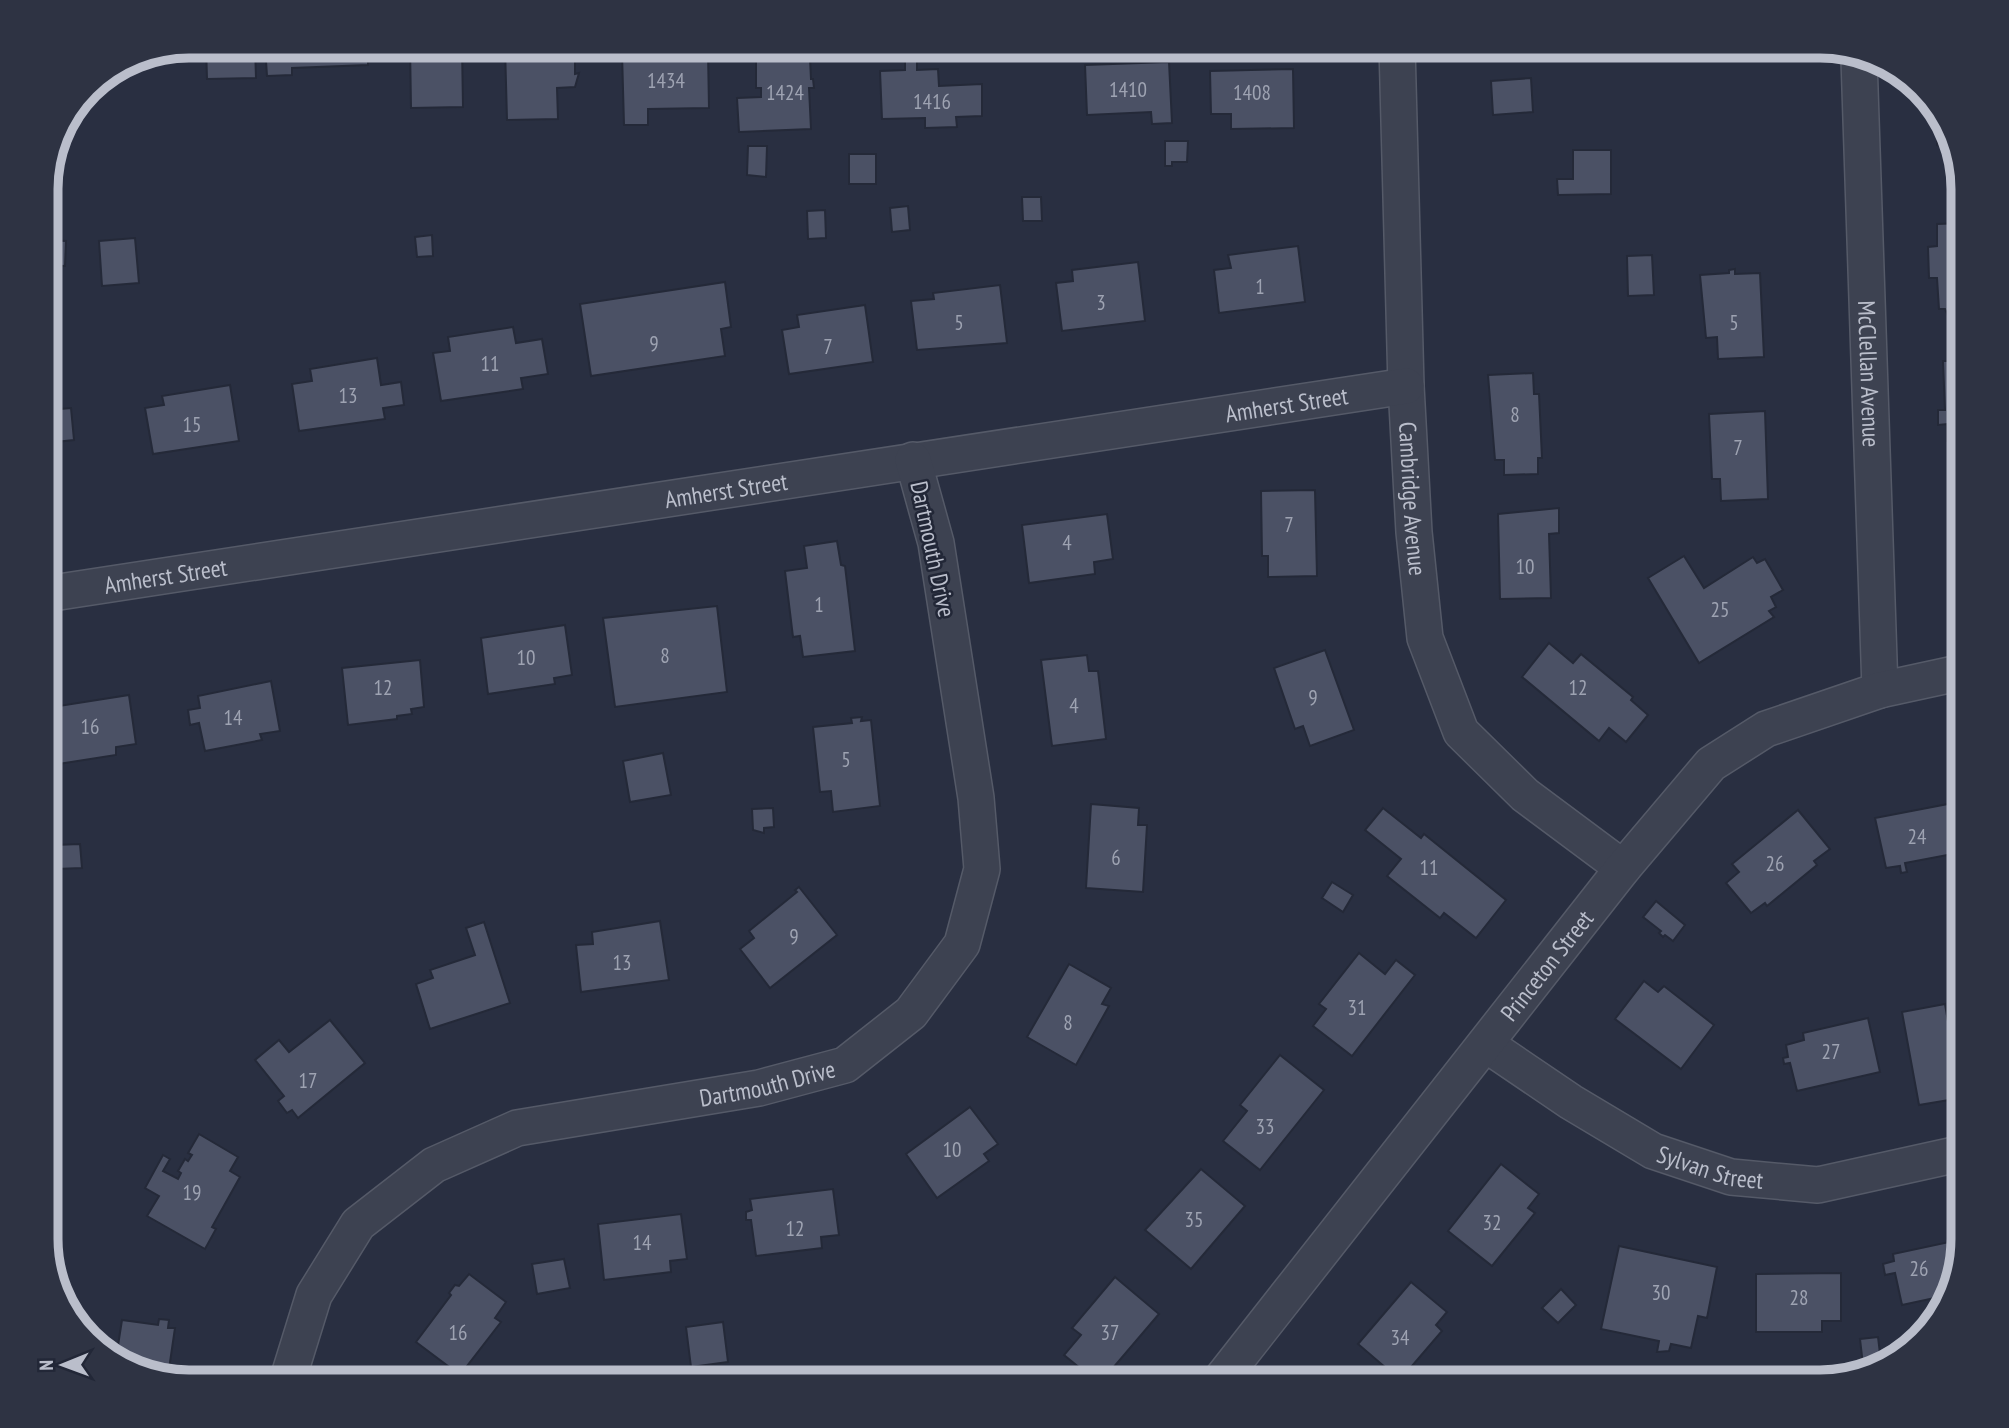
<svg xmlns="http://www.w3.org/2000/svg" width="2009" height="1428" font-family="'PT Sans Narrow',sans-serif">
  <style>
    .building { fill: #4b5165; stroke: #242938; stroke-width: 2 }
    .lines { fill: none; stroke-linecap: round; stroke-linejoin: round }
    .minor-casing { stroke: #555a68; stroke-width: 38 }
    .minor { stroke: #3d4251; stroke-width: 35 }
    .labels { text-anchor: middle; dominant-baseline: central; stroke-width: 5; stroke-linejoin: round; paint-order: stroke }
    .number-label { font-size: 21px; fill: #9ea3b2 }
    .street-label { font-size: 24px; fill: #babecb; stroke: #222737 }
    .rim { fill: none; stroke: #babecb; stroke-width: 9 }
  </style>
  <rect width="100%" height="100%" fill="#292f41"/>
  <g class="building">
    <polygon points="206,46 255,46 256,78 207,79"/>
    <polygon points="265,46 368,46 368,65 292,68 292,75 267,76"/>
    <polygon points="410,46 462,46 463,107 411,108"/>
    <polygon points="553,46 575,46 575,74 579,73 575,87 557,88 558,119 507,120 505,47 553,48"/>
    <polygon points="708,51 709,108 648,109 648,125 624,125 622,53"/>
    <polygon points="810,58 811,79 813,79 814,88 809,88 811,129 739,132 737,98 761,97 761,88 756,88 756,59"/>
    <polygon points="917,60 917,70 938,69 939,86 982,84 982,116 956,117 957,127 925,128 925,118 882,119 880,71 905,70 905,61"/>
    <polygon points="1169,62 1172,123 1152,124 1151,112 1087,115 1085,65"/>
    <polygon points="1293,69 1294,128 1231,129 1231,114 1211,114 1210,71"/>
    <polygon points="1531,78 1533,112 1493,115 1491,81"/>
    <polygon points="1938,113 1949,125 1954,146 1937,145"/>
    <polygon points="1165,141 1188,141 1187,162 1172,162 1172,166 1165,166"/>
    <polygon points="748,146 767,146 766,177 747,175"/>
    <polygon points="1573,150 1611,150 1611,194 1558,195 1557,179 1573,179"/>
    <rect x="849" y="154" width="27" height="30"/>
    <polygon points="1022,197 1041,197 1042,221 1023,221"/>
    <polygon points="908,206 910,230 892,232 890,208"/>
    <polygon points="825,210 826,238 808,239 807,211"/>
    <polygon points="1963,223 1963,312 1961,318 1949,318 1945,309 1939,309 1937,278 1929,278 1928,247 1937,246 1937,224"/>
    <polygon points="432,235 433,256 417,257 415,237"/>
    <polygon points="135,238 139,283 102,286 99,241"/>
    <polygon points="46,240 66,241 65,266 46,265"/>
    <polygon points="1298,246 1305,302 1219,313 1214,270 1231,268 1228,255"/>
    <polygon points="1652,255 1654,295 1628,296 1627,256"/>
    <polygon points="1138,262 1145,321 1062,331 1056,283 1073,281 1072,270"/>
    <polygon points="1735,269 1735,274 1760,273 1764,357 1718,359 1717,337 1706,338 1700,275 1729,273 1729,270"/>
    <polygon points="725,282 731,327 721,329 725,356 591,376 580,304"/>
    <polygon points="1000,285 1007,343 917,350 911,301 934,299 933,293"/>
    <polygon points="865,305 873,362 789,374 782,330 799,327 797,315"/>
    <polygon points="513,327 516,343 542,339 548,374 521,378 523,389 441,401 433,353 450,351 448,337"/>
    <polygon points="377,358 381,385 401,382 404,405 383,408 385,419 299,431 292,384 312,381 310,369"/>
    <polygon points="1943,361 1963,361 1963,454 1961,441 1947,441 1947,424 1938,425 1938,410 1945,410"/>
    <polygon points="1533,373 1534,394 1539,394 1542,458 1538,458 1538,474 1504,475 1504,460 1495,460 1488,375"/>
    <polygon points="230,385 239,441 153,454 145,408 164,405 162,396"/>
    <polygon points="50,406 50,410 71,408 74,440 56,442 59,470 46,471 46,407"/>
    <polygon points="1765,411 1768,499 1721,501 1720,479 1712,479 1709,414"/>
    <polygon points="1315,490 1317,576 1268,577 1268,556 1262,556 1261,491"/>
    <polygon points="1559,508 1559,533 1549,534 1551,598 1500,599 1498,514"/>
    <polygon points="1963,512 1963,565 1952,566 1950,513"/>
    <polygon points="1107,514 1113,559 1094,562 1095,574 1029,583 1022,525"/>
    <polygon points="837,541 841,565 845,566 855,651 803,657 800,636 793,637 785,571 807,568 804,546"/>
    <polygon points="1684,556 1704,588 1753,557 1757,563 1765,559 1783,590 1771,597 1776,607 1769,611 1774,617 1699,663 1648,578"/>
    <polygon points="717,606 727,692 615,707 603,618"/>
    <polygon points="565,625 572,675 554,678 555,684 488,694 481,638"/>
    <polygon points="1549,643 1573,663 1581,654 1633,697 1631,700 1648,715 1626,742 1609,728 1599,741 1522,677"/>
    <polygon points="1325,650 1354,730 1310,746 1303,726 1295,729 1274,668"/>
    <polygon points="1087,655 1089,671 1098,671 1106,739 1052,746 1041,660"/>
    <polygon points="420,660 424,707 411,709 412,714 397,716 397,719 348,725 342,668"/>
    <polygon points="271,681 280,731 260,734 262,740 205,751 199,723 190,725 188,710 200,708 198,696"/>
    <polygon points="129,695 136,744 116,747 116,755 52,765 51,755 46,756 46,708"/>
    <polygon points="862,717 861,721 871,720 880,806 833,812 831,791 820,792 813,727 852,723 851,718"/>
    <polygon points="663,753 671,795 630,802 623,761"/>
    <polygon points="1091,804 1139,808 1138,825 1147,825 1143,892 1086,888"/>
    <polygon points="1948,804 1958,853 1905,863 1907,872 1901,873 1900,866 1886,868 1875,818"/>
    <polygon points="773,808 774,827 764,828 764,833 753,830 752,809"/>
    <polygon points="1383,808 1421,838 1424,834 1506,900 1476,938 1444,913 1440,918 1387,876 1401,859 1365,830"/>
    <polygon points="1798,810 1830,849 1814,861 1817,865 1767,906 1765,903 1751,913 1726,883 1739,872 1732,864"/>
    <polygon points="80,844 82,868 56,869 54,845"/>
    <polygon points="1332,882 1353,895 1343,912 1322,898"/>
    <polygon points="799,887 837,935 770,988 740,949 754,938 749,931 797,892 795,890"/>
    <polygon points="1656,901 1685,925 1673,941 1665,935 1663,937 1659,933 1661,931 1643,917"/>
    <polygon points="660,921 669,980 581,992 576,945 593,944 592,932"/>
    <polygon points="484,922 510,1003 430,1029 416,984 433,978 430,970 475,955 466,928"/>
    <polygon points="1359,953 1385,974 1396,960 1415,975 1352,1056 1313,1026 1326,1009 1319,1004"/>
    <polygon points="1069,964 1111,988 1102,1004 1109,1006 1076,1065 1027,1037"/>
    <polygon points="1644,981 1658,992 1664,986 1714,1025 1681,1069 1615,1019"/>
    <polygon points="1945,1004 1961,1098 1919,1105 1902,1012"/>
    <polygon points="1868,1018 1880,1072 1797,1091 1790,1063 1784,1064 1783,1058 1788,1057 1786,1045 1804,1040 1803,1033"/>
    <polygon points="330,1020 365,1063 298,1118 292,1110 287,1113 278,1101 284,1096 255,1060 279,1040 289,1052"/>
    <polygon points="1280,1055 1324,1090 1260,1170 1223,1141 1247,1111 1240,1105"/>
    <polygon points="970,1107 998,1144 984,1154 989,1161 937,1198 906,1154"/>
    <polygon points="199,1134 238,1157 230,1171 240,1177 212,1227 216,1229 205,1249 147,1216 159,1196 145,1188 163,1155 170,1159 163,1171 178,1179 181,1173 178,1171 185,1159 188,1161 192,1155 188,1153"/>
    <polygon points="1501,1164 1539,1194 1528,1208 1535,1213 1492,1266 1448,1231"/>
    <polygon points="1201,1169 1245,1206 1191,1269 1145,1230"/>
    <polygon points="833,1189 839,1235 821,1237 822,1248 756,1256 751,1220 746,1220 746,1212 752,1210 750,1199"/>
    <polygon points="681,1214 687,1259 670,1261 671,1272 604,1280 598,1224"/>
    <polygon points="1963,1239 1944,1296 1902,1305 1895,1273 1885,1275 1883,1264 1894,1261 1893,1254"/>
    <polygon points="1619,1246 1717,1267 1707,1318 1698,1316 1691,1348 1671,1344 1669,1351 1657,1352 1659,1341 1601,1329"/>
    <polygon points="564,1259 570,1288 537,1294 532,1264"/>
    <polygon points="1841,1273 1841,1321 1822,1321 1822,1332 1756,1332 1756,1274"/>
    <polygon points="469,1274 506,1302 495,1318 501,1322 460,1375 416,1342 451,1295 449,1293 455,1285 459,1286"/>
    <polygon points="1115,1277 1159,1314 1101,1382 1097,1382 1064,1355 1081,1335 1072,1328"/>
    <polygon points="1411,1282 1447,1312 1436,1325 1442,1331 1400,1380 1358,1344"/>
    <polygon points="1561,1289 1576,1305 1558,1323 1542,1308"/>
    <polygon points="159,1319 169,1320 168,1328 175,1328 168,1376 116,1358 122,1320 158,1325"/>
    <polygon points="723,1322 728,1362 691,1367 686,1327"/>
    <polygon points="1878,1337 1881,1362 1863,1365 1860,1339"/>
    <polygon points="1348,1373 1362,1382 1341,1382"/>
  </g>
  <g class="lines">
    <g class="minor-casing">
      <g id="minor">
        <path id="s1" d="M1397 46 1406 386 1414 532 1425 638 1461 732 1525 795 1623 868"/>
        <path id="s2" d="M1859 59 1880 690"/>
        <path id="s3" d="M46 594 1406 386"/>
        <path id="s4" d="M1487 1045 1571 1102 1653 1151 1731 1177 1818 1185 1963 1153"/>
        <path id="s5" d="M287 1382 314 1295 358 1224 434 1165 517 1128 759 1088 845 1065 911 1013 962 944 982 869 976 798 936 543 913 460"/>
        <path id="s6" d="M1219 1382 1623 868 1711 764 1766 729 1880 690 1963 672"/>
      </g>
    </g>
    <use href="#minor" class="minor"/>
  </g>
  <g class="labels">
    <g class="number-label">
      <text x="666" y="80">1434</text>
      <text x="1128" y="89">1410</text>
      <text x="785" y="92">1424</text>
      <text x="1252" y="92">1408</text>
      <text x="932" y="101">1416</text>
      <text x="1260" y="286">1</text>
      <text x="1101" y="302">3</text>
      <text x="959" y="322">5</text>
      <text x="1734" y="322">5</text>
      <text x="654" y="343">9</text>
      <text x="828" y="346">7</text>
      <text x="490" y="363">11</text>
      <text x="348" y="395">13</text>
      <text x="1515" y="414">8</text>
      <text x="192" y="424">15</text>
      <text x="1738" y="447">7</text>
      <text x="1289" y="524">7</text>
      <text x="1067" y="542">4</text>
      <text x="1525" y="566">10</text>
      <text x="819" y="604">1</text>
      <text x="1720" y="609">25</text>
      <text x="665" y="655">8</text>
      <text x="526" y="657">10</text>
      <text x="383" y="687">12</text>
      <text x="1578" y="687">12</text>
      <text x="1313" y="697">9</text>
      <text x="1074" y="705">4</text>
      <text x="233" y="717">14</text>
      <text x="90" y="726">16</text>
      <text x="846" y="759">5</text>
      <text x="1917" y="836">24</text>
      <text x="1116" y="857">6</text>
      <text x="1775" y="863">26</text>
      <text x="1429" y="867">11</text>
      <text x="794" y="936">9</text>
      <text x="622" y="962">13</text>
      <text x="1357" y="1007">31</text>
      <text x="1068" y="1022">8</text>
      <text x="1831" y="1051">27</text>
      <text x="308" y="1080">17</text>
      <text x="1265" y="1126">33</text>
      <text x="952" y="1149">10</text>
      <text x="192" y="1192">19</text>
      <text x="1194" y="1219">35</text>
      <text x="1492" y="1222">32</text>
      <text x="795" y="1228">12</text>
      <text x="642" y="1242">14</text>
      <text x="1919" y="1268">26</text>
      <text x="1661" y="1292">30</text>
      <text x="1799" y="1297">28</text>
      <text x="458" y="1332">16</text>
      <text x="1110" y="1332">37</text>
      <text x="1400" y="1337">34</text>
    </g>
    <g class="street-label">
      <text stroke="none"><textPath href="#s2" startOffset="315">McClellan Avenue</textPath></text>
      <text stroke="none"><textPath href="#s3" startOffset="1255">Amherst Street</textPath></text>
      <text stroke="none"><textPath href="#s3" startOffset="688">Amherst Street</textPath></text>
      <text stroke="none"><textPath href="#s1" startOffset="453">Cambridge Avenue</textPath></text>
      <text transform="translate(933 549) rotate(78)">Dartmouth Drive</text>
      <text stroke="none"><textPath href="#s3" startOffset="121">Amherst Street</textPath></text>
      <text stroke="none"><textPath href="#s6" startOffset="530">Princeton Street</textPath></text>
      <text stroke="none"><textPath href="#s5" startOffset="616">Dartmouth Drive</textPath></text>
      <text stroke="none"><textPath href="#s4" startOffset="257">Sylvan Street</textPath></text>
    </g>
  </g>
  <path d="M0 0H2009V1428H0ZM189 58H1820A131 131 0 0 1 1951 189V1239A131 131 0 0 1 1820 1370H189A131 131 0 0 1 58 1239V189A131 131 0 0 1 189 58Z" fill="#2e3343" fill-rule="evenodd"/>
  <path class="rim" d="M189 58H1820A131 131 0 0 1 1951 189V1239A131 131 0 0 1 1820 1370H189A131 131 0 0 1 58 1239V189A131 131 0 0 1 189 58Z"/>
  <g transform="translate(63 1365) rotate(269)" stroke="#222737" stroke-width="5" paint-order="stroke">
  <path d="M0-5L12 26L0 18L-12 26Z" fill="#babecb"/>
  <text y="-10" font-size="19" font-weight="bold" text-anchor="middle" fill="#babecb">N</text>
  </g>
</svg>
